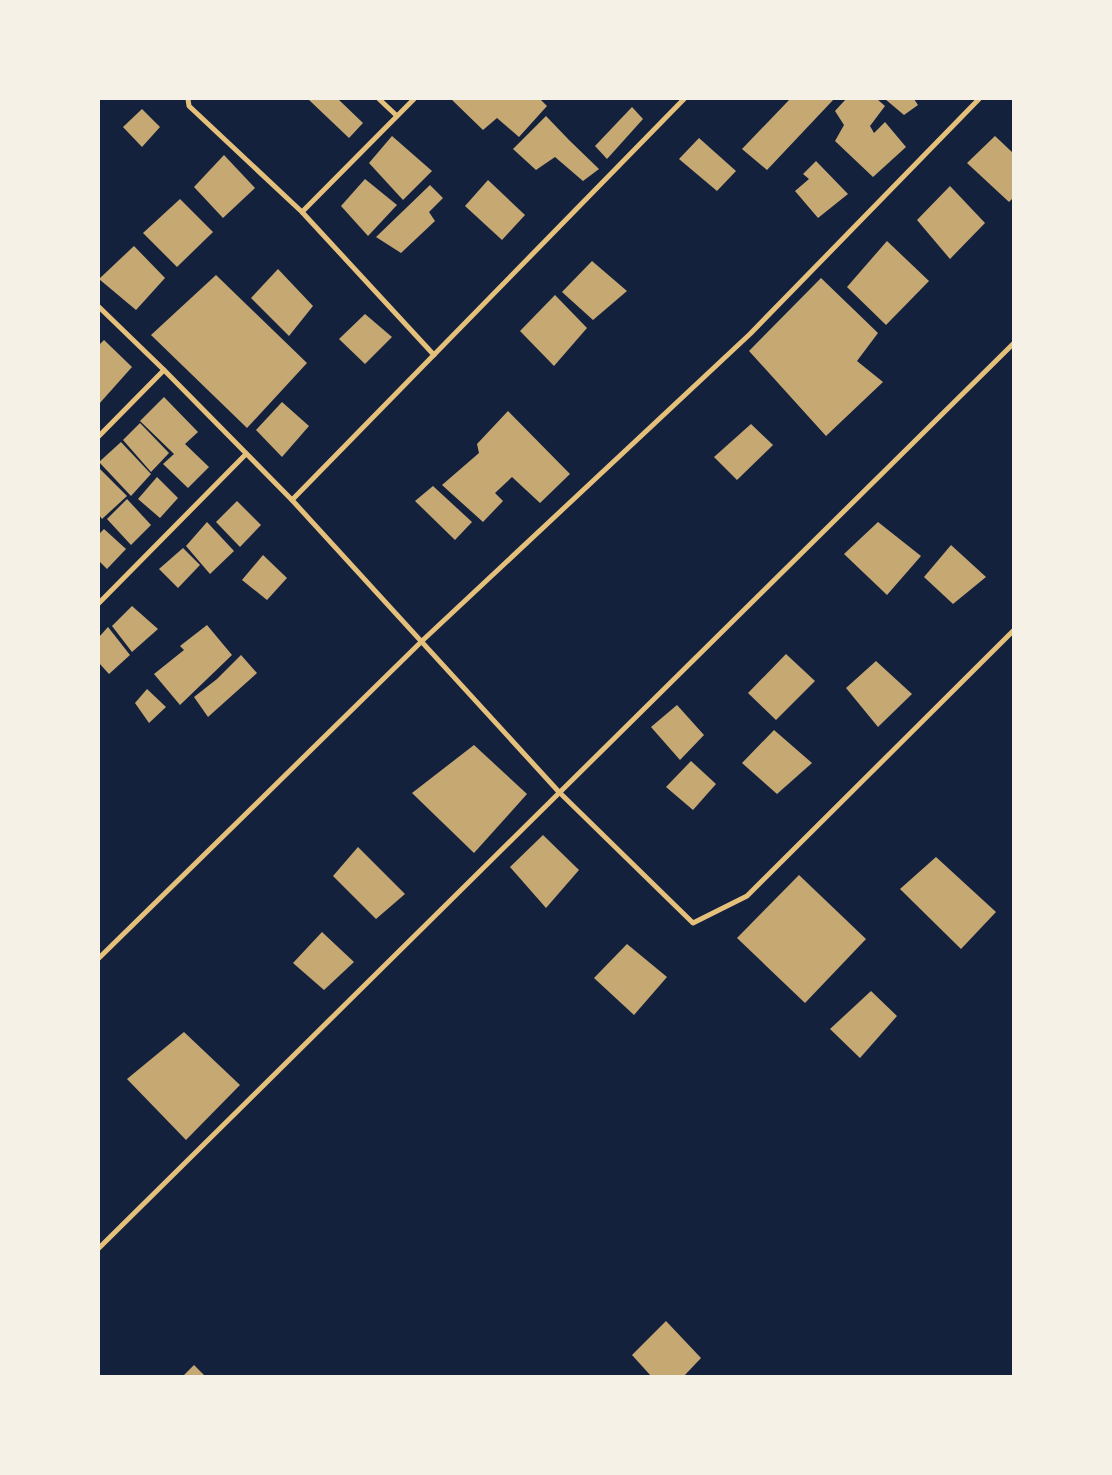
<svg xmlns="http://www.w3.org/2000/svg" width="1112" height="1475" font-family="Ubuntu,sans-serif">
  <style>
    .building { fill: #c6a872 }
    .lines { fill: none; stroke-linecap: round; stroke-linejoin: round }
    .minor { stroke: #e5c07b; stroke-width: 5 }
  </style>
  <rect width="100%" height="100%" fill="#14213d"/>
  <g class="building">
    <polygon points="308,99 338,99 363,123 349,138"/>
    <polygon points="451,99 540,99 547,106 519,137 497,118 483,130"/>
    <polygon points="790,99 834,99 767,170 742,149"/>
    <polygon points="846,99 877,99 885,106 870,126 874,133 885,122 906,147 873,177 835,141 844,125 835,111"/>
    <polygon points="885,99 914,99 918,105 904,115"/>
    <polygon points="632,107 643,119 607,159 595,146"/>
    <polygon points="142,109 160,127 142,147 123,127"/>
    <polygon points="546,116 569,140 599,169 583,181 555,157 536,170 513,149"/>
    <polygon points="392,136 432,171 403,200 369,163"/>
    <polygon points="995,136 1013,153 1013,198 1009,202 967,163"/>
    <polygon points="699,138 736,171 717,191 679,159"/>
    <polygon points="224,155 255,188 223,218 194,187"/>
    <polygon points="816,161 848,194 818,218 795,191 809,179 803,174"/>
    <polygon points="365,179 397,205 368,236 341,206"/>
    <polygon points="488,180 525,215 502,240 465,206"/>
    <polygon points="430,185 443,198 429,212 435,221 401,253 376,237"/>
    <polygon points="950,186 985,223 950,259 917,220"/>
    <polygon points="180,199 213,232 177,267 143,233"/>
    <polygon points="887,241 929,281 886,325 847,287"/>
    <polygon points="134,246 165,278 136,310 99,279"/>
    <polygon points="592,261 627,291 593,320 562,292"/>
    <polygon points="278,269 313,306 289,336 251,298"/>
    <polygon points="216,275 307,363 247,428 151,335"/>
    <polygon points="821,278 878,333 857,361 883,382 826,436 749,351"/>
    <polygon points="555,295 587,328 554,366 520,331"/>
    <polygon points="365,314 392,337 365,364 339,339"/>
    <polygon points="104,340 132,367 99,404 99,345"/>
    <polygon points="164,397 198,432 185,444 209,467 188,488 163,464 174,454 140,421"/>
    <polygon points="282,402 309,426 282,457 256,430"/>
    <polygon points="508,411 570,474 540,503 512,477 495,493 503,501 483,522 442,485 479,453 477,444"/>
    <polygon points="140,423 169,453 151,472 123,440"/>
    <polygon points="751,424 773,445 737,480 714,457"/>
    <polygon points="121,442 151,474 131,496 99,462"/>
    <polygon points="99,468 127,496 102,519 99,515"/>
    <polygon points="157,477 178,498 160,518 138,499"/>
    <polygon points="433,486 472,522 455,540 415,501"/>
    <polygon points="127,499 151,525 131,545 107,519"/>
    <polygon points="237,501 261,525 240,547 216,522"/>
    <polygon points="207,522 234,551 210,574 186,546"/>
    <polygon points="878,522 921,556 887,595 844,554"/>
    <polygon points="104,529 126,549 107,569 99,561 99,534"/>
    <polygon points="951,545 986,577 953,604 924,577"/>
    <polygon points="183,548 200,565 178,588 159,569"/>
    <polygon points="263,555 287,578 267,600 242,580"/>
    <polygon points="132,606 158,629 132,652 112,626"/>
    <polygon points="207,625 232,655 180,705 154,674 184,650 180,646"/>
    <polygon points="108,627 130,655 109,674 99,663 99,637"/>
    <polygon points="786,654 815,681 776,720 748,693"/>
    <polygon points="241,655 257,673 208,717 194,697 217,679"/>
    <polygon points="876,661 912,694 878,727 846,688"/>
    <polygon points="147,689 166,707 149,723 135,703"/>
    <polygon points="677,705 704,735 680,760 651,727"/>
    <polygon points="774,730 812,763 777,794 742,763"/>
    <polygon points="474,745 527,794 474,853 412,793"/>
    <polygon points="691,761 716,784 693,810 666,787"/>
    <polygon points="543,835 579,870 546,908 510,867"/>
    <polygon points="358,847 405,894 376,919 333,876"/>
    <polygon points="936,857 996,912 961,949 900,889"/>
    <polygon points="799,875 866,939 805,1003 737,938"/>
    <polygon points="322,932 354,962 324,990 293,963"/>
    <polygon points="627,944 667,977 634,1015 594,978"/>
    <polygon points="871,991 897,1016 860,1058 830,1029"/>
    <polygon points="184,1032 240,1085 186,1140 127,1079"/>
    <polygon points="666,1321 701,1358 684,1376 651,1376 632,1355"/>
    <polygon points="194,1365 205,1376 183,1376"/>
  </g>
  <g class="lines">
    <g class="minor">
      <polyline points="188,99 189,106 302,212 434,355"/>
      <polyline points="379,99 397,116"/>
      <polyline points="302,212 414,99"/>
      <polyline points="99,307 164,370 292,500 559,792 693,923 747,896 1013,631"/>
      <polyline points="99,436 164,370"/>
      <polyline points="292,500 684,99"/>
      <polyline points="99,603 246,454"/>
      <polyline points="99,958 422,641 750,334 979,99"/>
      <polyline points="99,1248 1013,344"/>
    </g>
  </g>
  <rect width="1112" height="1475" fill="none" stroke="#f6f1e7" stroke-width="200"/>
</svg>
